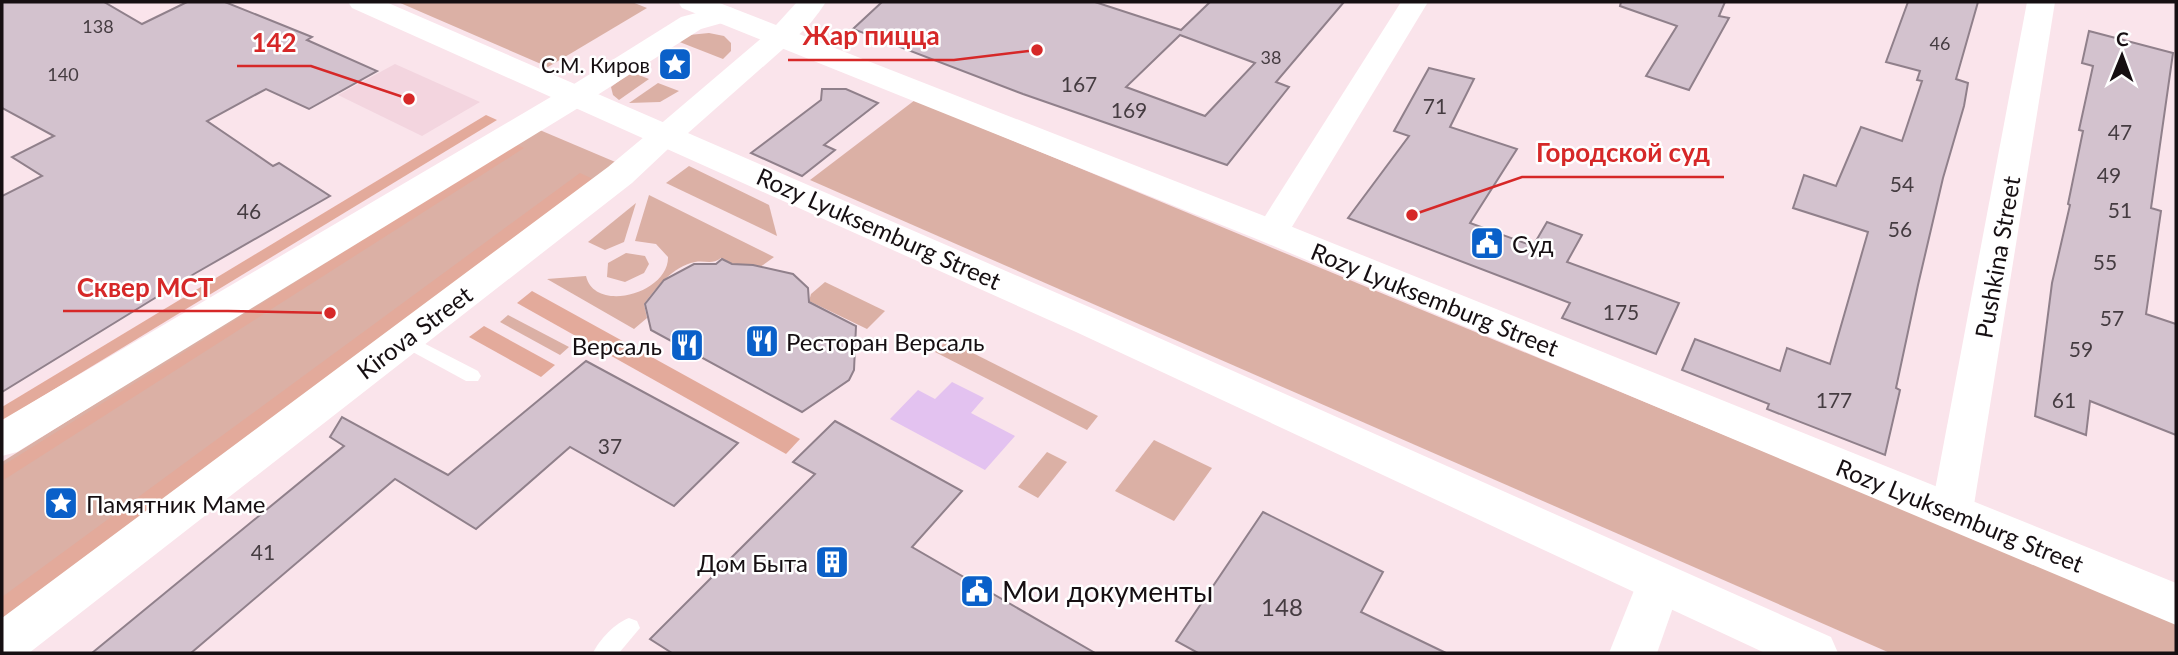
<svg xmlns="http://www.w3.org/2000/svg" width="2178" height="655" font-family="Lato,sans-serif">
  <style>
    .built { fill: #f3d5df }
    .green { fill: #dbb0a5 }
    .forest { fill: #e3aa9b }
    .water { fill: #e3c2f0 }
    .building { fill: #d3c2ce; stroke: #90808b; stroke-width: 2; fill-rule: evenodd }
    .lines { fill: none; stroke-linecap: round; stroke-linejoin: round }
    .service { fill: #fff; fill-rule: evenodd }
    .minor { fill: #fff; fill-rule: evenodd }
    .tertiary { fill: #fff; fill-rule: evenodd }
    .primary { fill: #fff; fill-rule: evenodd }
    .labels { text-anchor: middle; dominant-baseline: central; stroke-width: 5; stroke-linejoin: round; paint-order: stroke }
    .far-number-label { font-size: 18px; fill: #453c41 }
    .far-poi-label { font-size: 21px; fill: #160f12; stroke: #fff; text-anchor: end }
    .number-label { font-size: 21px; fill: #453c41 }
    .street-label { font-size: 24px; fill: #160f12; stroke: #fff }
    .poi-label { font-size: 24px; fill: #160f12; stroke: #fff; text-anchor: start }
    .near-number-label { font-size: 24px; fill: #453c41 }
    .near-poi-label { font-size: 28px; fill: #160f12; stroke: #fff; text-anchor: start }
    .leader { fill: none; stroke: #d62828; stroke-width: 2.5 }
    .callout-dot { fill: #d62828; stroke: #fff; stroke-width: 2.5 }
    .callout-label { font-size: 26px; text-anchor: middle; font-weight: bold; fill: #d62828; stroke: #fff; stroke-width: 5; stroke-linejoin: round; paint-order: stroke }
  </style>
  <rect width="100%" height="100%" fill="#fae4eb"/>
  <polygon class="built" points="395,64 480,102 422,136 338,95"/>
  <g class="green">
    <polygon points="398,2 632,2 647,8 548,67"/>
    <polygon points="709,33 724,36 731,43 731,51 723,59 677,41 689,35"/>
    <polygon points="631,72 649,79 619,100 613,95 611,87"/>
    <polygon points="658,83 679,91 660,102 629,103"/>
    <polygon points="915,100 2176,622 2176,653 1890,653 810,180"/>
    <polygon points="535,128 620,164 2,625 2,462"/>
    <polygon points="689,166 769,205 777,236 666,183"/>
    <path d="M649 195 774 257 752 273 721 258C712 265 705 260 695 262 672 267 657 287 644 304L647 318 634 329 547 279 586 276C595 314 669 293 668 257L656 244 635 241Z"/>
    <polygon points="636,203 624,242 605,250 588,242"/>
    <polygon points="626,253 645,256 649,264 644,273 625,282 607,277 608,263"/>
    <polygon points="825,282 885,311 867,329 809,301 811,294"/>
    <polygon points="508,315 569,347 560,355 500,322"/>
    <polygon points="947,340 1098,416 1087,430 935,352"/>
    <polygon points="1154,440 1212,468 1174,521 1115,491"/>
    <polygon points="1047,452 1067,462 1038,498 1018,487"/>
  </g>
  <g class="forest">
    <polygon points="486,115 497,120 2,421 2,407"/>
    <polygon points="516,144 524,148 2,481 2,466"/>
    <polygon points="580,173 593,179 2,618 2,597"/>
    <polygon points="532,291 800,439 786,454 517,303"/>
    <polygon points="484,326 555,365 541,377 469,337"/>
  </g>
  <polygon class="water" points="952,382 984,398 971,413 1015,436 985,470 890,419 918,390 935,399"/>
  <g class="building">
    <polygon points="2,2 104,2 142,24 187,2 225,2 312,37 307,40 377,71 309,109 266,89 207,121 273,166 279,163 330,196 194,274 2,392 2,196 42,176 12,157 54,136 2,108"/>
    <path d="M882 2H1095L1181 30 1210 2H1344L1276 82 1289 87 1227 165 1023 94 853 29ZM1180 35 1255 63 1205 116 1126 87Z"/>
    <polygon points="1621,2 1725,2 1719,16 1729,18 1689,90 1646,76 1677,26 1620,6"/>
    <polygon points="1908,2 1978,2 1956,79 1968,83 1964,106 1943,178 1918,285 1896,388 1900,390 1885,455 1767,409 1769,404 1682,370 1695,339 1780,371 1787,348 1830,364 1868,232 1793,208 1804,175 1836,186 1861,127 1902,141 1922,81 1917,80 1920,71 1886,62"/>
    <polygon points="2089,31 2173,53 2151,208 2161,211 2146,314 2176,324 2176,435 2090,401 2086,435 2035,416 2052,283 2070,205 2068,204 2083,131 2079,130 2093,66 2082,63"/>
    <polygon points="1429,68 1474,79 1450,127 1517,149 1470,223 1533,246 1547,222 1582,235 1567,262 1679,303 1656,354 1562,318 1570,303 1348,218 1409,136 1394,131"/>
    <polygon points="822,89 846,89 878,103 824,145 835,150 802,176 751,153 821,100"/>
    <polygon points="722,259 732,264 753,265 793,274 808,288 809,302 856,326 854,370 849,380 802,412 651,330 645,304 664,280 694,264 716,264"/>
    <polygon points="586,361 738,443 674,506 570,447 476,529 395,479 191,653 92,653 344,446 330,437 342,417 448,475"/>
    <polygon points="835,421 962,491 912,547 1095,653 672,653 650,639 815,474 793,462"/>
    <polygon points="1263,512 1383,572 1361,612 1446,653 1198,653 1176,641"/>
  </g>
  <g class="lines">
    <g class="service">
      <polygon points="404,333 478,371 481,376 478,381 466,381 398,344 395,339 398,334"/>
      <path d="M629 618 637 621 640 628 619 653H593C599 640 615 623 629 618Z"/>
    </g>
    <g class="minor">
      <polygon points="1401,2 1428,2 1284,240 1272,243 1260,240 1255,232"/>
      <polygon points="2027,2 2055,2 1973,511 1967,523 1952,528 1937,523 1931,511"/>
      <polygon points="723,6 733,8 737,14 733,20 701,29 588,101 577,104 566,101 562,95 566,89 681,17"/>
      <polygon points="781,28 791,30 795,36 791,42 679,141 668,143 657,141 652,134 657,127 771,30"/>
    </g>
    <g class="tertiary">
      <path d="M797 2H826C813 21 795 48 771 42L766 36Z"/>
      <polygon points="577,86 588,88 593,95 588,102 17,452 2,456 2,420 566,88"/>
      <polygon points="668,124 680,127 684,134 632,183 29,653 2,653 2,618 608,167 656,127"/>
      <polygon points="1659,562 1675,568 1682,582 1657,653 1609,653 1643,568"/>
    </g>
    <g class="primary">
      <polygon points="348,2 386,2 1103,313 1831,637 1838,653 1765,653 1076,332 352,8"/>
      <polygon points="678,2 717,2 1285,224 2176,583 2176,625 1259,240 682,8"/>
    </g>
  </g>
  <defs>
    <g id="sight-square" transform="scale(1.75)"><rect x="-9" y="-9" width="18" height="18" rx="4" fill="#0a60c9" stroke="#fff"/><path d="M0-6L1.8-2.2L6-1.7L2.9 1.2L3.7 5.4L0 3.3L-3.7 5.4L-2.9 1.2L-6-1.7L-1.8-2.2Z" fill="#fff"/></g>
    <g id="civic-square" transform="scale(1.75)"><rect x="-9" y="-9" width="18" height="18" rx="4" fill="#0a60c9" stroke="#fff"/><path d="M-.6-6.5H3V-4.5H.6V-3L4-1V1h2V6H-6V1h2V-1L-.6-3ZM-1.2 2.5V6h2.4V2.5Z" fill="#fff"/></g>
    <g id="restaurant-square" transform="scale(1.75)"><rect x="-9" y="-9" width="18" height="18" rx="4" fill="#0a60c9" stroke="#fff"/><path d="M-5-6h1v4h1v-4h1v4h1v-4h1v5L-1.5 .5V6h-2V.5L-5-1ZM5-6V6H3V1.5H1.5Q1.5-4 5-6Z" fill="#fff"/></g>
    <g id="building-square" transform="scale(1.75)"><rect x="-9" y="-9" width="18" height="18" rx="4" fill="#0a60c9" stroke="#fff"/><path d="M-4-6H4V6H1V3H-1V6H-4ZM-2.5-4.3h1.7v1.8h-1.7ZM.8-4.3h1.7v1.8H.8ZM-2.5-1h1.7V.8h-1.7ZM.8-1h1.7V.8H.8Z" fill="#fff"/></g>
  </defs>
  <g fill-rule="evenodd">
    <use href="#sight-square" x="675" y="64"/>
    <use href="#civic-square" x="1487" y="243"/>
    <use href="#restaurant-square" x="762" y="341"/>
    <use href="#restaurant-square" x="687" y="345"/>
    <use href="#sight-square" x="61" y="503"/>
    <use href="#building-square" x="832" y="562"/>
    <use href="#civic-square" x="977" y="591"/>
  </g>
  <g class="labels">
    <g class="far-number-label">
      <text x="98" y="26">138</text>
      <text x="1940" y="43">46</text>
      <text x="1271" y="57">38</text>
      <text x="63" y="74">140</text>
    </g>
    <g class="far-poi-label">
      <text x="650" y="64">С.М. Киров</text>
    </g>
    <g class="number-label">
      <text x="1079" y="83">167</text>
      <text x="1435" y="105">71</text>
      <text x="1129" y="109">169</text>
      <text x="2120" y="131">47</text>
      <text x="2109" y="174">49</text>
      <text x="1902" y="183">54</text>
      <text x="2120" y="209">51</text>
      <text x="249" y="210">46</text>
      <text x="1900" y="228">56</text>
      <text x="2105" y="261">55</text>
      <text x="1621" y="311">175</text>
      <text x="2112" y="317">57</text>
      <text x="2081" y="348">59</text>
      <text x="1834" y="399">177</text>
      <text x="2064" y="399">61</text>
      <text x="610" y="445">37</text>
      <text x="263" y="551">41</text>
    </g>
    <g class="street-label">
      <text transform="translate(879 228) rotate(24)">Rozy Lyuksemburg Street</text>
      <text transform="translate(1997 257) rotate(-80)">Pushkina Street</text>
      <text transform="translate(1435 299) rotate(22)">Rozy Lyuksemburg Street</text>
      <text transform="translate(414 332) rotate(-37)">Kirova Street</text>
      <text transform="translate(1960 515) rotate(22)">Rozy Lyuksemburg Street</text>
    </g>
    <g class="poi-label">
      <text x="1512" y="243">Суд</text>
      <text x="786" y="341">Ресторан Версаль</text>
      <text x="662" y="345" text-anchor="end">Версаль</text>
      <text x="86" y="503">Памятник Маме</text>
      <text x="808" y="562" text-anchor="end">Дом Быта</text>
    </g>
    <g class="near-number-label">
      <text x="1282" y="606">148</text>
    </g>
    <g class="near-poi-label">
      <text x="1002" y="591">Мои документы</text>
    </g>
  </g>
  <path class="leader" d="M1037 50L954 60H788M409 99L311 66H237M1412 215L1522 177H1724M330 313L228 311H63"/>
  <g class="callout-dot">
    <circle cx="1037" cy="50" r="7"/>
    <circle cx="409" cy="99" r="7"/>
    <circle cx="1412" cy="215" r="7"/>
    <circle cx="330" cy="313" r="7"/>
  </g>
  <g class="callout-label">
    <text x="871" y="45">Жар пицца</text>
    <text x="274" y="52">142</text>
    <text x="1623" y="162">Городской суд</text>
    <text x="145" y="297">Сквер МСТ</text>
  </g>
  <rect width="2178" height="655" fill="none" stroke="#160f12" stroke-width="7"/>
  <g transform="translate(2122 56) rotate(1)" stroke="#ffffff" stroke-width="5" paint-order="stroke">
  <path d="M0-5L12 26L0 18L-12 26Z" fill="#160f12"/>
  <text y="-10" font-size="19" font-weight="bold" text-anchor="middle" fill="#160f12">С</text>
  </g>
</svg>
